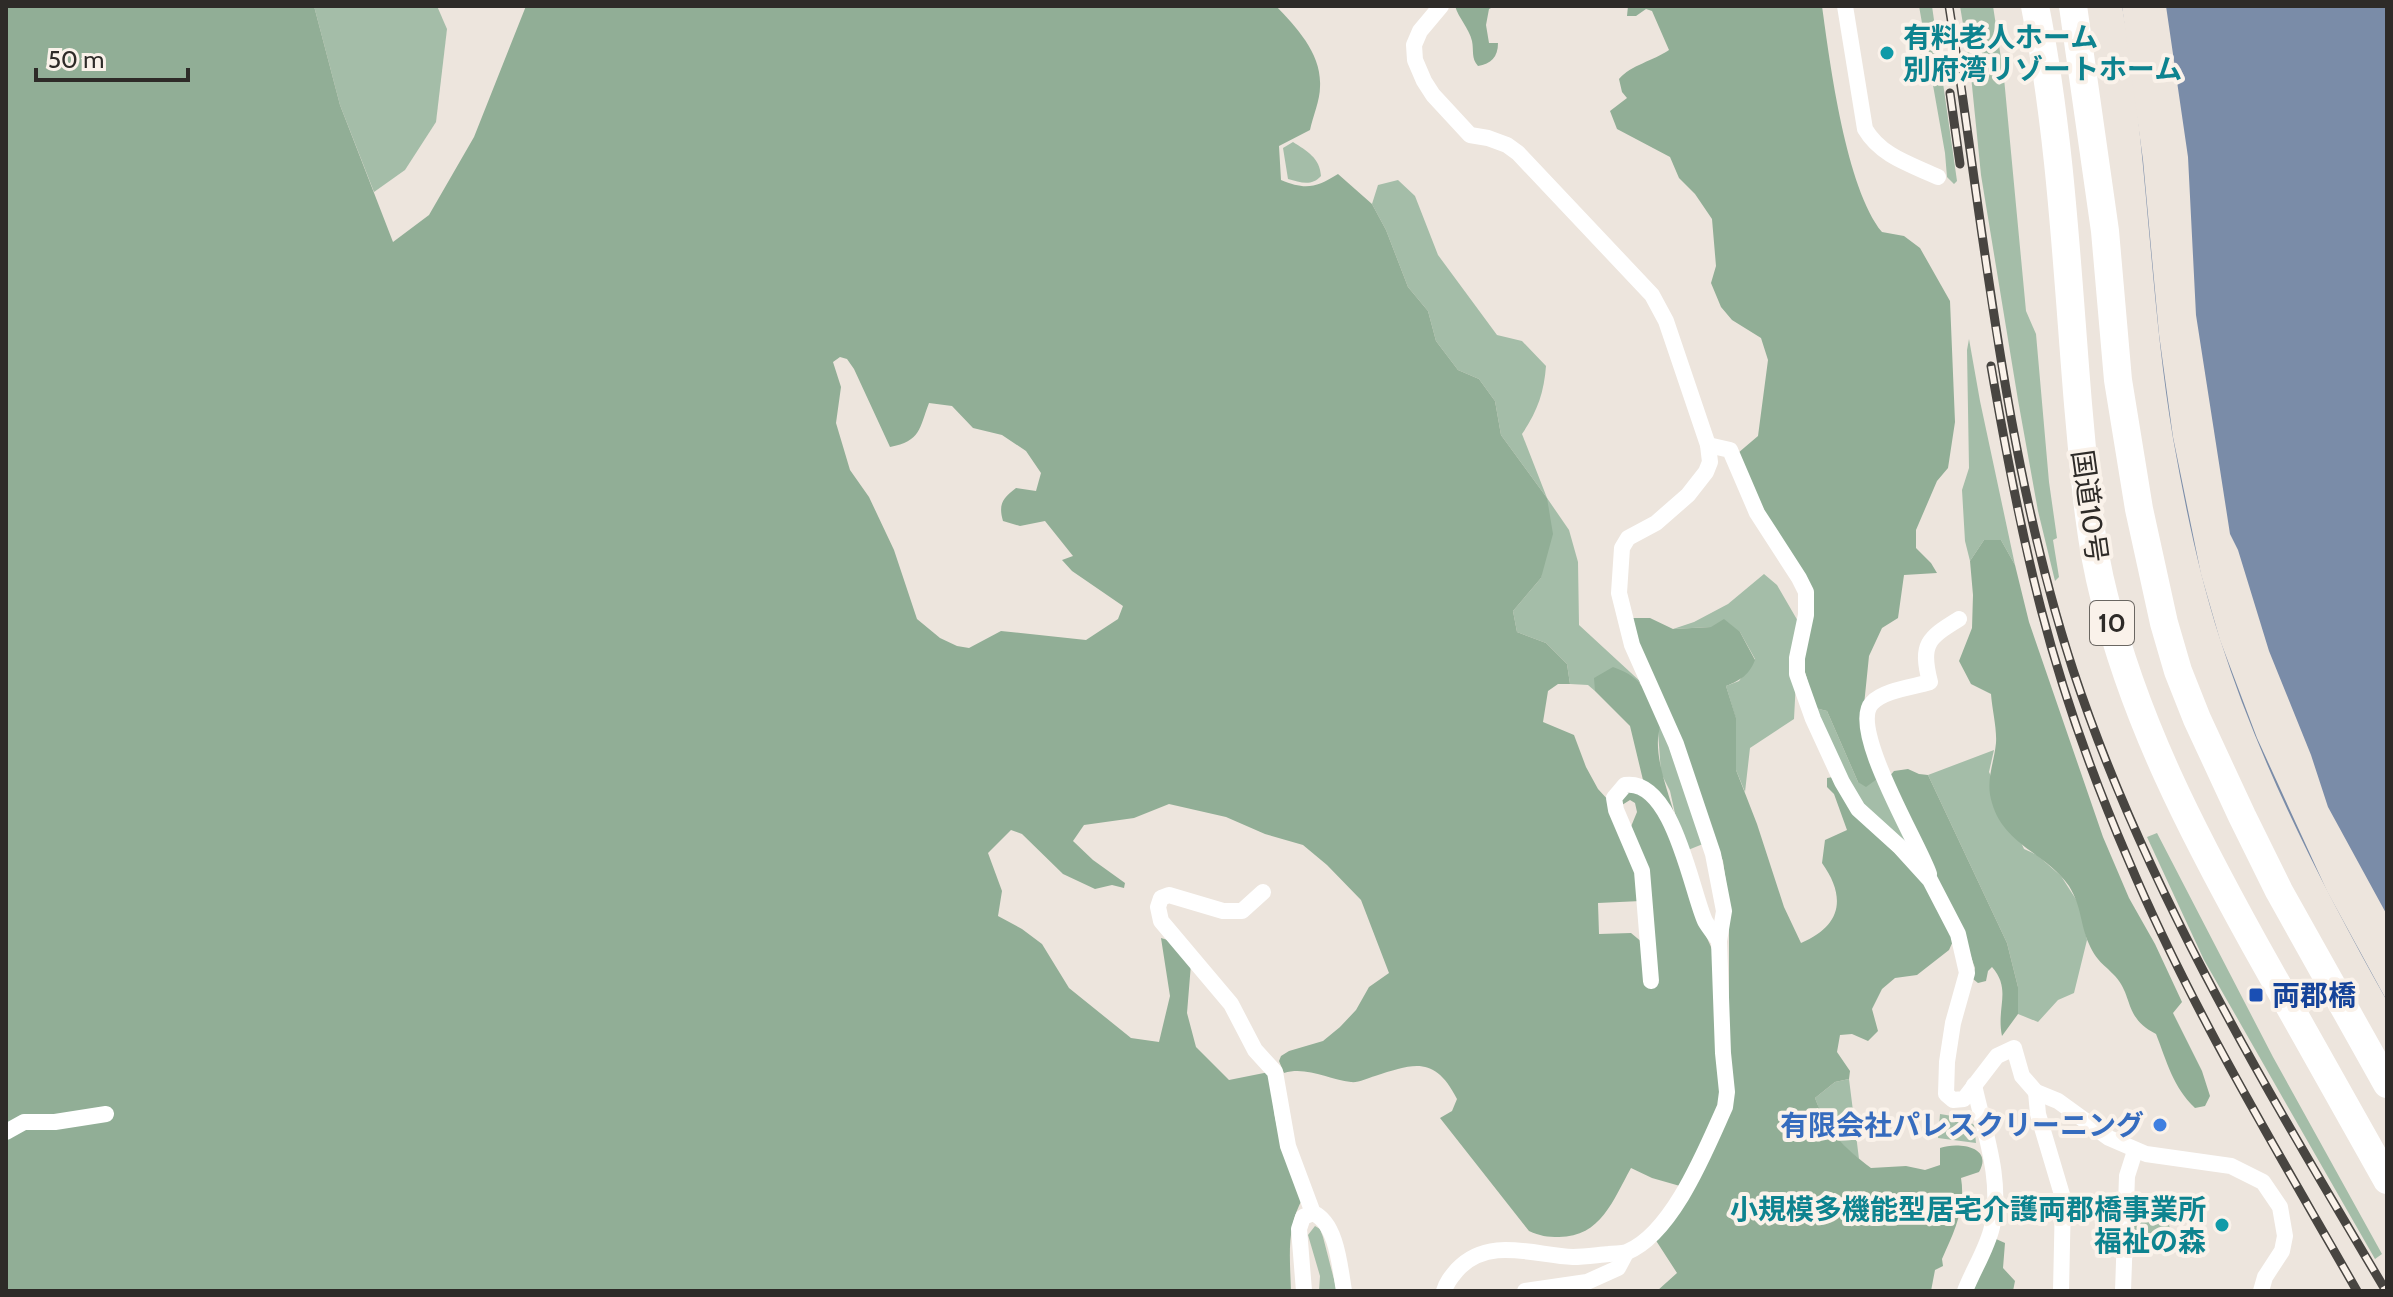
<svg xmlns="http://www.w3.org/2000/svg" width="2393" height="1297" font-family="Cabin,'Noto Sans JP',sans-serif">
  <style>
    .green { fill: #a4bda8 }
    .forest { fill: #91ae96; fill-rule: evenodd }
    .water { fill: #7a8ca8 }
    .pier { fill: #ede5dd }
    .lines { fill: none; stroke-linecap: round; stroke-linejoin: round }
    .minor-tunnel { stroke: #c7c0b9; stroke-width: 16; stroke-dasharray: 16 8; stroke-linecap: butt }
    .minor { stroke: #fff; stroke-width: 16 }
    .trunk { stroke: #fff; stroke-width: 28 }
    .rail-casing { stroke: #484541; stroke-width: 9 }
    .rail { stroke: #faf2ea; stroke-width: 6; stroke-dasharray: 18; stroke-linecap: butt }
    .culture-dot { fill: #0f9aa8; stroke: #faf2ea; stroke-width: 3 }
    .transit-dot { fill: #1a4fb4; stroke: #faf2ea; stroke-width: 3 }
    .shop-dot { fill: #3f7fe0; stroke: #faf2ea; stroke-width: 3 }
    .labels { text-anchor: middle; dominant-baseline: central; stroke-width: 8; stroke-linejoin: round; paint-order: stroke }
    .shield { fill: #faf2ea; stroke: #6b6762; stroke-width: 2 }
    .shield-label { font-size: 26px; font-weight: bold; fill: #2e2b28 }
    .culture-label { font-size: 28px; font-weight: bold; fill: #0d838f; stroke: #faf2ea; text-anchor: start }
    .street-label { font-size: 28px; fill: #2e2b28; stroke: #faf2ea }
    .transit-label { font-size: 28px; font-weight: bold; fill: #164399; stroke: #faf2ea; text-anchor: start }
    .shop-label { font-size: 28px; font-weight: bold; fill: #366cbe; stroke: #faf2ea; text-anchor: end }
  </style>
  <rect width="100%" height="100%" fill="#ede5dd"/>
  <g class="green">
    <polygon points="314,6 437,6 447,29 436,122 405,170 374,192 340,105"/>
    <polygon points="1919,6 1932,6 1957,181 1954,184 1947,177 1945,153"/>
    <polygon points="1960,6 1993,6 2004,78 2026,311 2036,334 2049,482 2057,538 2053,540 2059,577 2055,581 2038,511 2018,400 1981,175 1970,66"/>
    <path d="M1293 142C1307 151 1320 158 1321 176 1311 187 1300 182 1288 179L1283 148Z"/>
    <path d="M1398 180 1415 196 1438 255 1497 335 1522 341 1546 366C1544 393 1537 412 1522 434L1547 498 1569 530 1578 562 1579 625 1643 684 1602 676 1595 678V691L1588 685 1570 684 1567 664 1546 643 1517 632 1513 611 1541 578 1547 498 1501 435 1495 401 1479 379 1458 370 1436 341 1428 311 1408 287 1386 230 1372 204 1378 185Z"/>
    <polygon points="1969,339 1980,401 2015,565 2001,540 1984,540 1970,561 1965,541 1962,490 1969,468 1967,350"/>
    <polygon points="1764,574 1777,585 1799,623 1794,719 1750,748 1745,792 1736,770 1736,719 1726,686 1739,681 1755,659 1740,632 1711,627 1673,629 1694,622 1728,604"/>
    <polygon points="1815,708 1827,711 1858,782 1877,779 1922,863 1874,819 1844,776"/>
    <polygon points="1661,724 1703,844 1688,850 1678,827 1670,791 1661,773 1658,731"/>
    <polygon points="1994,750 1989,772 2024,849 2037,855 2061,876 2079,904 2087,940 2074,993 2058,1000 2038,1022 2018,1014 2018,987 2007,943 1928,775"/>
    <polygon points="2157,833 2273,1057 2382,1254 2375,1259 2204,960 2147,837"/>
    <path d="M1849 1079 1859 1159C1837 1143 1824 1123 1815 1098L1835 1082Z"/>
    <polygon points="1940,1114 1965,1118 1974,1125 1976,1143 1938,1138"/>
    <polygon points="2133,1206 2171,1207 2169,1225 2175,1245 2131,1243"/>
    <polygon points="1315,1226 1320,1229 1323,1237 1337,1291 1319,1291 1320,1276 1308,1235"/>
  </g>
  <g class="forest">
    <path d="M6 6H314L340 105 393 242 429 215 474 137 526 6H1276C1297 28 1322 54 1320 87 1320 100 1313 116 1310 130L1279 146 1281 180C1305 190 1316 188 1338 174L1372 204 1386 230 1408 287 1428 311 1436 341 1458 370 1479 379 1495 401 1501 435 1547 498 1553 534 1541 578 1513 611 1517 632 1546 643 1567 664 1570 684H1558L1548 691 1543 722 1574 735 1586 767 1598 789 1610 802 1612 813 1631 852 1641 901 1598 903 1599 934 1631 933 1643 943 1647 984H1656C1653 932 1655 876 1630 829L1637 812 1635 803 1630 800 1622 805 1618 798 1621 792 1632 788C1673 797 1690 890 1701 924 1705 935 1712 947 1715 958 1721 982 1714 1023 1716 1049 1717 1065 1723 1081 1721 1097 1716 1128 1694 1159 1680 1186L1652 1178 1631 1168C1613 1200 1601 1237 1559 1237 1547 1237 1540 1236 1529 1231L1440 1118 1452 1111 1457 1099C1435 1056 1415 1063 1375 1076 1368 1078 1358 1083 1351 1082 1329 1080 1307 1066 1284 1073L1279 1061 1281 1056 1289 1051 1323 1041 1340 1027 1356 1010 1369 987 1389 973 1361 900 1327 865 1303 845 1265 834 1226 817 1169 804 1134 818 1084 825 1073 841 1093 860 1125 883 1124 888 1112 885 1095 889 1063 874 1022 834 1011 830 988 853 1002 891 998 916 1022 929 1042 944 1069 988 1131 1038 1159 1042 1170 996 1161 938 1171 941 1191 964 1187 1013 1196 1047 1229 1080 1269 1072C1275 1088 1272 1101 1275 1117 1280 1145 1292 1172 1303 1198 1286 1227 1290 1258 1291 1291H6ZM840 357 847 359 854 369 890 447C921 441 919 429 929 403L952 406 973 428 1002 435 1026 451 1041 473 1036 491 1016 488C1003 498 998 504 1003 521L1020 526 1045 521 1073 556 1062 560 1072 571 1123 606 1118 619 1086 640 1001 631 969 648 957 646 940 638 917 619 894 550 869 497 850 470 836 423 841 387 833 362Z"/>
    <path d="M1455 6H1495L1489 9 1486 25 1489 43H1498C1498 57 1491 64 1478 66 1471 58 1474 51 1472 41 1469 28 1459 19 1455 6Z"/>
    <path d="M1628 6H1822C1830 64 1846 188 1882 232L1904 236 1920 248 1950 301 1955 422 1948 468 1937 481 1916 530V548L1931 563 1937 573 1904 575 1898 618 1882 628 1869 656 1864 705 1877 779 1866 787 1858 782 1827 711 1815 708 1802 661 1812 616 1738 453 1758 436 1768 360 1761 338 1732 320 1721 307 1711 283 1716 266 1712 219 1695 194 1679 178 1670 157 1617 129 1610 111 1627 98 1622 92 1619 79C1631 65 1653 61 1669 50L1652 11 1646 9 1636 16H1627Z"/>
    <path d="M1984 540H2001L2015 565 2029 622 2103 837 2129 898 2155 944 2182 1002 2173 1013 2202 1071 2210 1096 2205 1106 2195 1108C2173 1087 2167 1062 2156 1034 2123 1017 2134 997 2115 976 2103 963 2097 962 2089 944 2080 924 2082 907 2069 886 2046 853 2004 845 1992 803 1985 781 1994 764 1996 743 1997 728 1992 709 1991 694L1971 684 1959 661 1972 628 1973 595 1970 561Z"/>
    <path d="M1632 618H1650L1673 629 1711 627 1724 619 1740 632 1755 660C1749 675 1741 680 1726 686L1736 718V770L1757 824 1784 907 1801 943C1841 926 1847 898 1822 863L1825 840 1847 830 1834 794 1827 787V778L1833 777 1854 813 1927 884 1954 939 1949 950 1917 975 1895 978 1882 989 1872 1009 1878 1031 1868 1041 1852 1034 1840 1035 1837 1052 1850 1071 1849 1079 1835 1082 1815 1098C1828 1132 1842 1146 1871 1168L1906 1166 1925 1170 1940 1165V1148C1957 1142 1994 1146 1979 1172L1961 1178C1966 1208 1954 1232 1942 1259L1943 1266 1935 1270 1931 1291H1657L1677 1273 1655 1239 1729 1113V904L1723 861 1640 646Z"/>
    <path d="M1613 667C1645 678 1648 695 1661 724 1650 753 1671 797 1678 827L1643 780 1630 726 1595 691 1594 678Z"/>
    <path d="M1908 769 1919 774 1928 775 2007 943 2018 987V1014L2002 1036C1996 1007 2012 990 1992 967L1988 971 1986 981 1978 983 1973 979 1975 968 1962 931 1888 778 1894 771Z"/>
    <polygon points="1996,1239 2005,1243 2003,1268 2015,1281 2013,1291 1973,1291"/>
  </g>
  <path class="water" d="M2122 6H2387V1001C2322 885 2260 765 2220 639 2199 574 2185 506 2173 438 2149 295 2148 149 2122 6Z"/>
  <polygon class="pier" points="2122,6 2166,6 2188,157 2196,315 2230,534 2238,550 2269,651 2311,755 2328,807 2387,915 2387,1001 2327,891 2257,738 2220,640 2201,574 2173,437 2159,334 2143,160"/>
  <g class="lines">
    <polyline class="minor-tunnel" points="2382,1291 2387,1288"/>
    <g class="minor">
      <path d="M1441 6 1420 31 1414 45 1415 60 1424 81 1433 95 1470 135 1488 138 1507 145 1518 153 1652 295 1666 321 1708 445 1710 462 1706 472 1688 495 1656 523 1628 538 1622 548 1619 593 1632 645 1676 744 1713 854 1724 911 1719 941 1723 1053 1727 1092 1725 1107C1706 1149 1673 1233 1627 1252 1622 1254 1615 1253 1609 1254 1597 1255 1585 1257 1573 1257 1533 1255 1488 1236 1457 1270 1451 1277 1446 1283 1444 1291"/>
      <path d="M1845 6 1865 129C1881 156 1910 164 1938 177"/>
      <polyline points="1708,445 1730,450 1757,513 1799,578 1806,592 1806,615 1797,658 1797,674 1813,719 1842,782 1858,809 1900,847 1930,880 1958,934 1967,973 1953,1023 1947,1062 1946,1094 1953,1100 1964,1099 1997,1056 2014,1048 2022,1076 2036,1092 2058,1101 2109,1138 2146,1154 2231,1166 2263,1182 2280,1207 2285,1236 2282,1251 2265,1277 2261,1291"/>
      <path d="M1929 874C1919 844 1848 728 1872 703 1884 690 1914 687 1930 682 1920 644 1928 638 1959 619"/>
      <polyline points="1263,892 1242,911 1223,911 1169,895 1161,898 1158,907 1161,921 1231,1004 1255,1050 1275,1072 1288,1146 1313,1213"/>
      <path d="M1651 981 1642 871 1616 810 1614 798 1625 785C1673 778 1691 890 1705 921 1709 928 1715 935 1719 941"/>
      <polyline points="2036,1092 2038,1114 2063,1198 2061,1291"/>
      <polyline points="6,1132 24,1122 55,1122 106,1114"/>
      <path d="M1304 1291 1299 1229 1303 1217 1313 1213C1337 1223 1340 1268 1344 1291"/>
      <polyline points="1525,1291 1587,1282 1618,1268 1626,1253"/>
      <path d="M1965 1291C1973 1270 1987 1249 1992 1227 2003 1180 1984 1131 1974 1085"/>
      <polyline points="2123,1291 2127,1176 2135,1151"/>
    </g>
    <g class="trunk">
      <path d="M2035 6C2061 137 2067 271 2078 404 2084 468 2088 534 2104 596 2135 722 2193 833 2255 945 2299 1024 2343 1102 2387 1180"/>
      <polyline points="2073,6 2105,231 2118,380 2139,509 2164,623 2178,671 2197,719 2242,816 2279,891 2387,1084"/>
    </g>
    <g class="rail-casing">
      <g id="rail">
        <path d="M1949 6C1984 228 2003 455 2073 670 2146 891 2268 1092 2386 1291"/>
        <polyline points="1950,93 1960,164"/>
        <path d="M1991 366C2005 447 2020 528 2041 609 2063 694 2093 778 2128 859 2191 1009 2277 1150 2357 1291"/>
      </g>
    </g>
    <use href="#rail" class="rail"/>
  </g>
  <g class="culture-dot">
    <circle cx="1887" cy="53" r="8"/>
    <circle cx="2222" cy="1225" r="8"/>
  </g>
  <rect class="transit-dot" x="2248" y="987" width="16" height="16" rx="4"/>
  <circle class="shop-dot" cx="2160" cy="1125" r="8"/>
  <g class="labels">
    <rect class="shield" x="2090" y="601" width="44" height="44" rx="6"/>
    <g class="shield-label">
      <text x="2112" y="623">10</text>
    </g>
    <g class="culture-label">
      <text x="1903" y="37">有料老人ホーム<tspan x="1903" dy="32">別府湾リゾートホーム</tspan></text>
      <text x="2206" y="1209" text-anchor="end">小規模多機能型居宅介護両郡橋事業所<tspan x="2206" dy="32">福祉の森</tspan></text>
    </g>
    <g class="street-label">
      <text transform="translate(2090 506) rotate(82)">国道10号</text>
    </g>
    <g class="transit-label">
      <text x="2272" y="995">両郡橋</text>
    </g>
    <g class="shop-label">
      <text x="2144" y="1125">有限会社パレスクリーニング</text>
    </g>
  </g>
  <rect width="2393" height="1297" fill="none" stroke="#2e2b28" stroke-width="16"/>
  <path d="M36 68v12h152v-12" fill="none" stroke="#2e2b28" stroke-width="4"/>
  <text x="48" y="68" font-size="24" fill="#2e2b28" stroke="#faf2ea" stroke-width="6" paint-order="stroke">50 m</text>
</svg>
